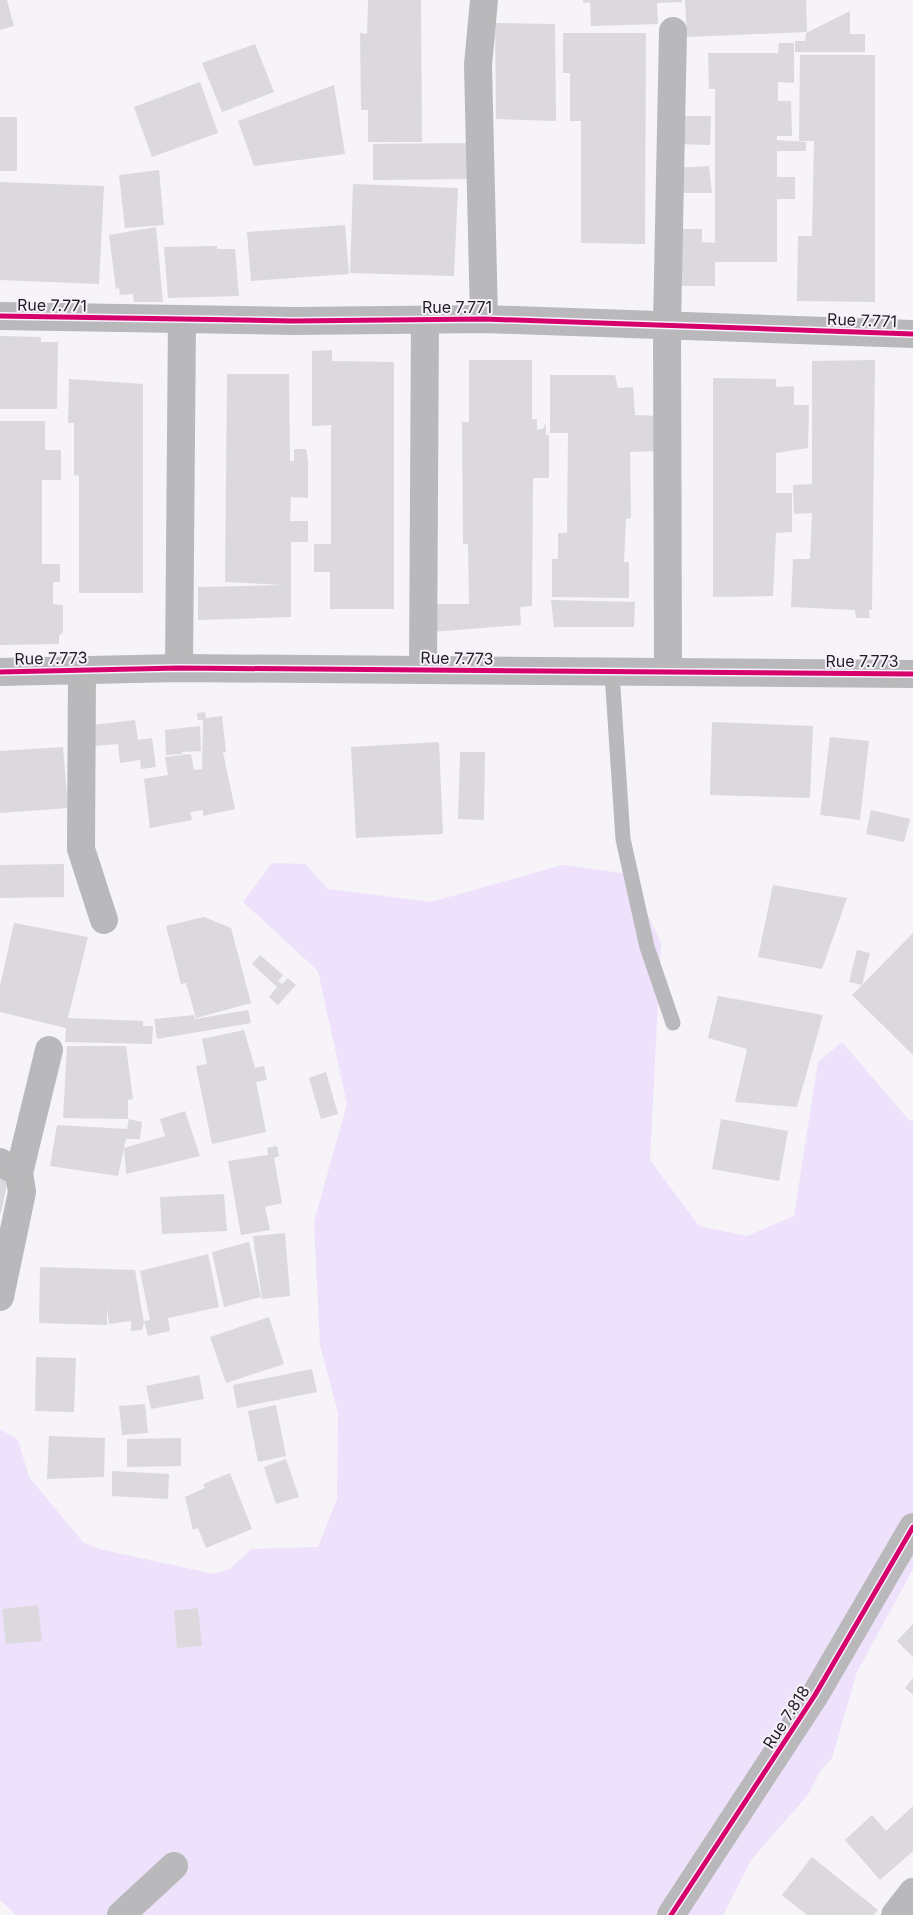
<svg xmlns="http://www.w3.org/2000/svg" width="913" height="1915" font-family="Inter,sans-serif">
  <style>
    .green { fill: #eee1fb }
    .building { fill: #dbd9dd }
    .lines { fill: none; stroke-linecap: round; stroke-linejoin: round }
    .service { stroke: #b9b8ba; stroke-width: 15 }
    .minor { stroke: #b9b8ba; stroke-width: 28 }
    .cycleway-casing { stroke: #f6f1fb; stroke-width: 8 }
    .cycleway { stroke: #d6006c; stroke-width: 5 }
    .labels { text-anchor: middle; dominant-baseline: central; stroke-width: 4; stroke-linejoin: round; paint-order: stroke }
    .street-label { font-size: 16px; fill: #201e22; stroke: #f6f1fb }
  </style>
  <rect width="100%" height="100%" fill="#f6f3f9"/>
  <polygon class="green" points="272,863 305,864 328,889 431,902 562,865 629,874 661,943 650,1160 699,1226 747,1236 794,1216 818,1062 842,1042 908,1119 913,1122 913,1569 857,1672 832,1758 820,1771 808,1795 751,1860 723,1915 16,1915 0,1900 0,1429 18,1440 29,1477 83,1542 99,1549 214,1574 230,1569 251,1549 318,1547 337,1499 338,1413 320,1345 314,1222 347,1104 318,971 243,902"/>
  <g class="building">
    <polygon points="0,0 7,0 14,26 0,30"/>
    <polygon points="368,0 421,0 422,142 368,142 368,110 361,110 360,33 367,34"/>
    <polygon points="583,0 682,0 682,2 657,3 658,24 591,26 590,2 583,3"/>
    <polygon points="685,0 806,0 807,32 687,37"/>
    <polygon points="850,11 850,34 865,34 865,52 795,52 795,41 805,41 806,33"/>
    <polygon points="495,23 555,24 556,121 496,119"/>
    <polygon points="563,33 646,33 645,244 581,243 581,121 570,121 570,73 563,73"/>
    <polygon points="779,43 794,43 794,83 778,82 778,101 791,101 792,136 777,136 777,140 806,142 806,151 777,151 777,177 795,177 795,199 777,199 777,262 715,262 715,286 678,286 675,229 702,229 702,242 715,243 715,89 709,89 708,53 778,53"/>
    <polygon points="255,44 274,92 222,112 202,63"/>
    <polygon points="800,55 875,55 875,302 797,301 798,236 812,236 814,141 799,141"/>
    <polygon points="200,82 218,133 152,157 134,107"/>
    <polygon points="334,85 345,154 254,166 238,121"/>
    <polygon points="677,116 711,116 710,145 675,144"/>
    <rect x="0" y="117" width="17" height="54"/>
    <polygon points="471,143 471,179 373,180 373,144"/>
    <polygon points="709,166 712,193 675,193 675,168"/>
    <polygon points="159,170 164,225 125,228 119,175"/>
    <polygon points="0,182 104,186 99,284 0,280"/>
    <polygon points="353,184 458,188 454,276 350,273"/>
    <polygon points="345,225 349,274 251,281 247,232"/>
    <polygon points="156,227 163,302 134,302 133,294 120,295 119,288 116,289 109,235"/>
    <polygon points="217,246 217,249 235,249 239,296 168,298 164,247"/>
    <polygon points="0,336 41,337 41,342 58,342 57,409 0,409"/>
    <polygon points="332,350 332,361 394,362 394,609 330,609 330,572 314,572 314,544 331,544 331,425 312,426 312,351"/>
    <polygon points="469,360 532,360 532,419 537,419 537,430 543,429 546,422 546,435 549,435 549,478 533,478 532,606 520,607 521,625 431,632 431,604 469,604 468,544 463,544 462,422 469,422"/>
    <polygon points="875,360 872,610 869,610 870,618 856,618 855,610 791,607 793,559 810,559 812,513 794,514 793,485 812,484 812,361"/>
    <polygon points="227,374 289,374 290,461 294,461 294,449 306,449 308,460 308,498 291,497 290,521 308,521 308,542 291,542 291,617 198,620 198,587 285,585 225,582"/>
    <polygon points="550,375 615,375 618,388 633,387 635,415 658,416 659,451 630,452 631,518 626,519 624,562 629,562 629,598 552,597 552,559 558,559 558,533 567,533 568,433 550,433"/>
    <polygon points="713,378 776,379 776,387 794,386 794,405 809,405 808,448 776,453 776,493 792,493 792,532 776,533 773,596 713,597"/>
    <polygon points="69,379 143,384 143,593 79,593 79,476 74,475 74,423 68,423"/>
    <polygon points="0,421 45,421 45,450 61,450 61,480 42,480 42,564 60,564 60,582 53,582 53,604 63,605 63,632 59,636 59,644 0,645"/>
    <polygon points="551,600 635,602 634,627 554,627"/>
    <polygon points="205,712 206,718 222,716 226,752 223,752 235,809 203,816 203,810 190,812 192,820 150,828 144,779 168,775 165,757 191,754 194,770 202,769 203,720 198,720 197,713"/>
    <polygon points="135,720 138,740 152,738 156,767 141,769 140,760 120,763 118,744 95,746 92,725"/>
    <polygon points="712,722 813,726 810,798 710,795"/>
    <polygon points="200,726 201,751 182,752 182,754 166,755 165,730"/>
    <polygon points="830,737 869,741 860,820 820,815"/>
    <polygon points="439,742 443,834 356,838 351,747"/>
    <polygon points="63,747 68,808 0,813 0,751"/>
    <polygon points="460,752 485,752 484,820 458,819"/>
    <polygon points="871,810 910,819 904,842 866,834"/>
    <polygon points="64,864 64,897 0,898 0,865"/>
    <polygon points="773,885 847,898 822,969 758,957"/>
    <polygon points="204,917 231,928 251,1003 196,1018 186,983 181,984 166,926"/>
    <polygon points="14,923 88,937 68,1018 143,1021 143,1026 153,1026 152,1044 65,1042 66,1028 0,1012 0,986"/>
    <polygon points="913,933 913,1055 852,995 862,985 849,982 857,950 870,953 862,985"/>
    <polygon points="260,955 283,975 278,981 282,984 288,978 296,985 278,1005 269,997 277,987 252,964"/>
    <polygon points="718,996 823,1015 797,1107 735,1102 747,1049 708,1038"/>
    <polygon points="248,1010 251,1023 157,1039 154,1019 194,1015 195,1019"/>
    <polygon points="244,1030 255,1068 264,1066 267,1080 256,1082 266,1132 212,1144 196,1066 207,1064 202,1039"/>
    <polygon points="67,1046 126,1046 133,1099 128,1100 128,1119 63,1118"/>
    <polygon points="326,1072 338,1114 321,1119 309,1078"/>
    <polygon points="185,1111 200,1156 126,1174 124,1148 165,1136 160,1119"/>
    <polygon points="129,1119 142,1122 140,1139 126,1139 118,1176 50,1166 57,1125 127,1129"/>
    <polygon points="721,1119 788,1131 779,1181 712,1169"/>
    <polygon points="277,1146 279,1156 274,1158 282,1203 265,1207 270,1230 241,1235 228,1161 268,1155 267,1148"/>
    <polygon points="0,1173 9,1175 1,1213 0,1213"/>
    <polygon points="224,1194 227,1231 162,1234 160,1197"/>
    <polygon points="285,1233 290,1296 262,1299 253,1236"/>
    <polygon points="249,1242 261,1297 224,1307 212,1252"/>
    <polygon points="208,1254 219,1307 168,1318 170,1331 148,1336 144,1321 150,1320 140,1271"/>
    <polygon points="40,1267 135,1270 144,1323 142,1330 131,1331 131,1321 109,1324 107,1307 107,1325 39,1323"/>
    <polygon points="269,1317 284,1364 226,1383 210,1337"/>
    <polygon points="36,1357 76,1358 74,1412 35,1411"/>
    <polygon points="312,1369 317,1392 237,1408 233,1385"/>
    <polygon points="199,1375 204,1399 151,1409 146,1386"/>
    <polygon points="145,1404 148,1433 122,1435 119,1406"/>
    <polygon points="276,1405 286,1456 258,1462 248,1411"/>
    <polygon points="49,1436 105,1438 104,1477 47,1479"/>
    <polygon points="181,1438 181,1466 127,1467 127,1439"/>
    <polygon points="286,1459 299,1497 276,1504 264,1467"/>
    <polygon points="112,1471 169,1474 168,1499 112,1496"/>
    <polygon points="230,1473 252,1529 206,1548 198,1528 193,1530 185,1497 205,1488 203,1484"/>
    <polygon points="38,1605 42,1641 6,1644 2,1609"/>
    <polygon points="198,1608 202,1646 177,1648 174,1611"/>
    <polygon points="913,1624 913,1657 897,1641"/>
    <polygon points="913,1678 913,1695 905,1688"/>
    <polygon points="913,1806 913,1851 880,1880 845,1840 872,1815 886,1831"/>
    <polygon points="812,1857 878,1910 874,1915 807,1915 782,1895"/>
  </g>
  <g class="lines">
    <polyline class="service" points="612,673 623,839 647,947 673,1023"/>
    <g class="minor">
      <polyline points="484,0 478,65 484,319"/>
      <polyline points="0,316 293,321 484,319 913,334"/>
      <polyline points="179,668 182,319"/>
      <polyline points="82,670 81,849 104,920"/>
      <polyline points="423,670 425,319"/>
      <polyline points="0,672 179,668 913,674"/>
      <polyline points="668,672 667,325 673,31"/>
      <polyline points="0,1162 19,1173 22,1192 0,1297"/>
      <polyline points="19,1173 49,1050"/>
      <polyline points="121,1915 174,1866"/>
      <polyline points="671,1915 815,1695 913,1527"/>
      <polyline points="895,1915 913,1892"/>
    </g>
    <g class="cycleway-casing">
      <g id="cycleway">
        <polyline points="0,316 293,321 484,319 913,334"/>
        <polyline points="0,672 179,668 913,674"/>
        <polyline points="671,1915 815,1695 913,1527"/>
      </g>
    </g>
    <use href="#cycleway" class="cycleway"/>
  </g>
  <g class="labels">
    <g class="street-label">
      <text transform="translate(52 305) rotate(1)">Rue 7.771</text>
      <text x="457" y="307">Rue 7.771</text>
      <text transform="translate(862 320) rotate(2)">Rue 7.771</text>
      <text transform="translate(51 658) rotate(-1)">Rue 7.773</text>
      <text transform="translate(457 658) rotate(1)">Rue 7.773</text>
      <text x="862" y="661">Rue 7.773</text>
      <text transform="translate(786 1717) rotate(-57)">Rue 7.818</text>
    </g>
  </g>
</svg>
